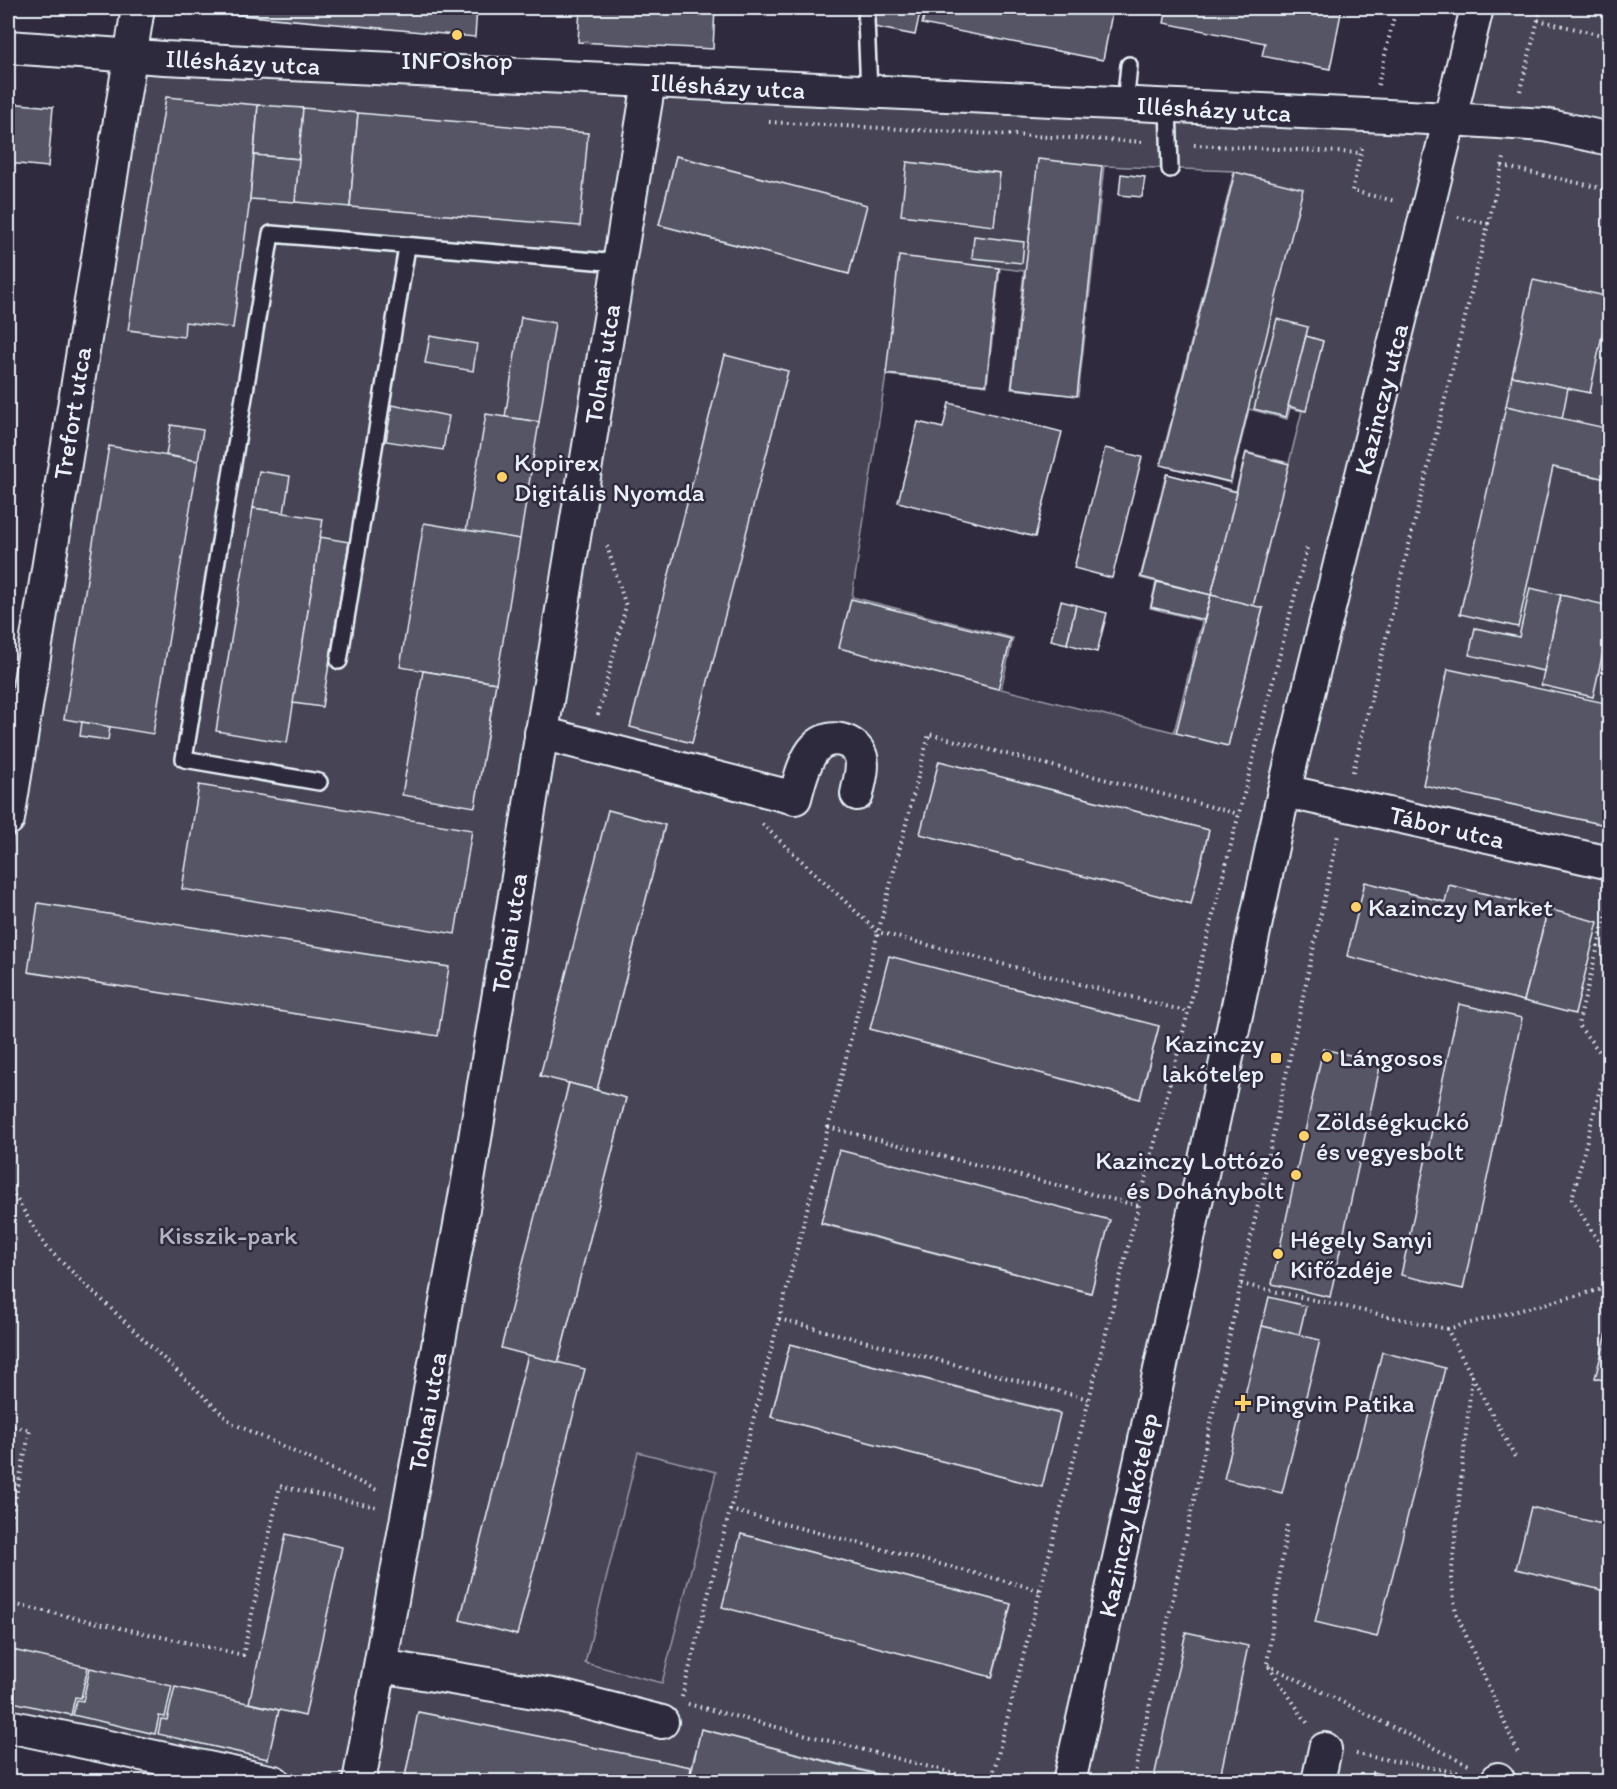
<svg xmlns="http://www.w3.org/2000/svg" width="1617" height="1789" font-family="Itim,sans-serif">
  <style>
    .built { fill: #3b3749 }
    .green { fill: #464455; stroke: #979aa6; stroke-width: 1.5; fill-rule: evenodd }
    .building { fill: #575565; stroke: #e8f1f8; stroke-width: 1.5 }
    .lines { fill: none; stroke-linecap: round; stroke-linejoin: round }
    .lane-casing { stroke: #e8f1f8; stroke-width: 20 }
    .street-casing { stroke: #e8f1f8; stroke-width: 36 }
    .path { stroke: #e8f1f8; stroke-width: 4; stroke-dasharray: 1.5 4.5; stroke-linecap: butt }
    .lane { stroke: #2f2a3d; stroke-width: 15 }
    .street { stroke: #2f2a3d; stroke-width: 32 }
    .poi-dot { fill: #ffd166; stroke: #2f2a3d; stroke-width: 2 }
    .labels { text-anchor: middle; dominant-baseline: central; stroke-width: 5; stroke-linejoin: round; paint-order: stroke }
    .poi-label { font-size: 26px; fill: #e8f1f8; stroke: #2f2a3d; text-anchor: start }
    .street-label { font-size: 26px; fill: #e8f1f8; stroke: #2f2a3d }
    .park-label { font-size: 26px; fill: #afb4bf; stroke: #2f2a3d }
  </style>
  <rect width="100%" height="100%" fill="#2f2a3d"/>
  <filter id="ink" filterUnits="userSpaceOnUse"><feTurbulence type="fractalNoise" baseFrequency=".0167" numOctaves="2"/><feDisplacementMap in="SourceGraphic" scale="12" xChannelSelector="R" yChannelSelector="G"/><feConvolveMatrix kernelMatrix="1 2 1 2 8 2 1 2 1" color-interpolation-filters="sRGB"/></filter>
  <g filter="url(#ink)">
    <polygon class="built" points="638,1451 716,1472 662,1683 584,1663"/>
    <g class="green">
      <polygon points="1485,8 1609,8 1609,132 1459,112"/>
      <polygon points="135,64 643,89 354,1781 294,1781 246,1769 8,1721 8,868"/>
      <path d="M661 94 1440 125 1059 1781H906L702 1729 691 1767 419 1712 404 1781 371 1782ZM676 156 866 205 849 274 659 225ZM907 162 1000 173 994 226ZM1104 166 1234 171 1160 465 1231 483 1249 409 1287 419 1290 408 1302 411 1289 463 1246 452 1236 491 1166 474 1140 578 1156 582 1150 608 1202 621 1174 732 1001 689 1013 638 852 597 886 375 987 386 1000 268 1024 271 1011 389 1078 396ZM1308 327 1306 336 1323 341 1305 411 1288 406ZM1288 464 1253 606 1263 608 1228 746 1176 733 1204 620 1151 607 1157 582 1141 577 1167 474 1237 492ZM1010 639 998 688 840 648ZM939 761 1209 830 1191 903 921 833ZM608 810 665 825 597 1090 626 1098 558 1363 517 1635 460 1620 528 1355ZM1159 1026 1140 1099 870 1029ZM839 1151 1109 1220 1091 1293 821 1224ZM790 1344 1060 1413 1042 1486 771 1417ZM638 1452 716 1472 662 1683 585 1663ZM741 1534 1011 1604 993 1676 723 1607Z"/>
      <polygon points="1450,124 1609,146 1609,858 1290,787"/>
      <polygon points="1291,797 1609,869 1609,1781 1077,1782"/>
    </g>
    <g class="building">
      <polygon points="187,8 477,8 475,37 187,10"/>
      <polygon points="580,8 715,8 713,49 578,42"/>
      <polygon points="873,8 921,8 915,35 869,26"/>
      <polygon points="926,8 1113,8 1103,60 922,24"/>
      <polygon points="1167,8 1342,8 1330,69 1262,56 1265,43 1164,23"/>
      <polygon points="166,97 258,105 250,199 233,328 185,322 184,337 128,330"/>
      <polygon points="8,103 53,107 48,167 8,163"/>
      <polygon points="258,105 303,108 299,159 254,155"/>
      <polygon points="303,108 358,113 350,207 295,202"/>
      <polygon points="358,113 588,133 580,226 350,207"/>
      <polygon points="254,155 299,159 295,202 250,199"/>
      <polygon points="676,156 867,205 849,274 659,225"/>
      <polygon points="1038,159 1102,166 1077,396 1012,388"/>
      <polygon points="907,162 1000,173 994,226 901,215"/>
      <polygon points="1235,172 1303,189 1230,482 1161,465"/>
      <polygon points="1121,174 1145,177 1142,197 1119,195"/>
      <polygon points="974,236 1024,242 1022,263 972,258"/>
      <polygon points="899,256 999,268 986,385 886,374"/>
      <polygon points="1533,280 1610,297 1590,393 1512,376"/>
      <polygon points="521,317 555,323 539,422 505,417"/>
      <polygon points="1277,319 1308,327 1286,417 1254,409"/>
      <polygon points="430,336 477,344 473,371 425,363"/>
      <polygon points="1306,336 1323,341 1306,411 1288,406"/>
      <polygon points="725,355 788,371 692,743 630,727"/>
      <polygon points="1512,376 1568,388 1562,419 1506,406"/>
      <polygon points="949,403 1062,432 1035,537 898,502 918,422 943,428"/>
      <polygon points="392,405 449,416 443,450 386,441"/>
      <polygon points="1506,406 1610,429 1610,480 1553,467 1518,627 1460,614"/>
      <polygon points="486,414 539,422 520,539 466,531"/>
      <polygon points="171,425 203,430 198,461 166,455"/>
      <polygon points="109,446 198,461 153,734 64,719"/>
      <polygon points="1105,448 1142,457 1112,578 1074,568"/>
      <polygon points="1246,453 1289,464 1253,606 1211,595"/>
      <polygon points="259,471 290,476 284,513 253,508"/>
      <polygon points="1167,474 1237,492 1211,595 1141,577"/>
      <polygon points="253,508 323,519 287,743 216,731"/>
      <polygon points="424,523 520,539 496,683 400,667"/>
      <polygon points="320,537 349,542 322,707 293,703"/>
      <polygon points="1157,582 1211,595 1204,620 1151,607"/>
      <polygon points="1530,588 1561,595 1544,671 1469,655 1475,628 1519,637"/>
      <polygon points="1211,595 1263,608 1228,746 1176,733"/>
      <polygon points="1561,595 1610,606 1610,621 1593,697 1541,685"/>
      <polygon points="851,599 1011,639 998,689 839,648"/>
      <polygon points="1061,601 1076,605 1067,644 1051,640"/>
      <polygon points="1076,605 1107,613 1097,652 1067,644"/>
      <polygon points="1448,669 1610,704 1610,826 1423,785"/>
      <polygon points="423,671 496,683 475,807 402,795"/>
      <polygon points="82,722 110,727 108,740 80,736"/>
      <polygon points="939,761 1209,830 1191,904 920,834"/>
      <polygon points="199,785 472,830 455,934 182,889"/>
      <polygon points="608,810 665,825 597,1090 540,1076"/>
      <polygon points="1365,882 1445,902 1449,885 1548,909 1524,1001 1347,956"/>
      <polygon points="38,903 449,967 438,1036 28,972"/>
      <polygon points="1548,909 1598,922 1575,1014 1524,1001"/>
      <polygon points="889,956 1159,1026 1140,1099 870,1029"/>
      <polygon points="1459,1004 1522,1018 1463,1289 1401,1275"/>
      <polygon points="1323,1049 1381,1062 1330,1297 1272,1284"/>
      <polygon points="569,1083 626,1098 558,1363 501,1348"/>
      <polygon points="839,1150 1110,1220 1091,1293 821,1223"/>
      <polygon points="1269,1297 1306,1306 1299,1335 1262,1326"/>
      <polygon points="1610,1322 1610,1382 1595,1378"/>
      <polygon points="1262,1326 1320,1340 1282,1493 1224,1479"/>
      <polygon points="790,1344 1060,1414 1042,1487 771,1417"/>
      <polygon points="1382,1352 1445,1368 1377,1637 1315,1622"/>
      <polygon points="528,1355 585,1369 517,1635 460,1620"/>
      <polygon points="1531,1507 1610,1526 1610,1592 1516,1569"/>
      <polygon points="286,1534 342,1547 305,1716 249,1703"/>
      <polygon points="741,1534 1011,1604 992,1677 722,1607"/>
      <polygon points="1186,1632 1248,1646 1219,1782 1153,1782"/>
      <polygon points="8,1649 88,1667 81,1698 75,1697 71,1715 8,1701"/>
      <polygon points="90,1668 172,1686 165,1717 159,1716 155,1734 73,1715 77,1700 83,1701"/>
      <polygon points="175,1687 279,1710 268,1759 158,1734 161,1719 167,1720"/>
      <polygon points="418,1712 691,1767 689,1782 404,1782"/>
      <polygon points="701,1729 906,1782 689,1782"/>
      <polygon points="1372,1772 1416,1782 1371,1782"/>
    </g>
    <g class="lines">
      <g class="lane-casing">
        <g id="lane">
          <polyline points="868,8 866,19 869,92"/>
          <polyline points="1125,105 1129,65"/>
          <polyline points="1168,106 1170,169"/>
          <polyline points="339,661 407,247"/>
          <polyline points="319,782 184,759 271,234 619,263"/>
        </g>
      </g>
      <g class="street-casing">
        <g id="street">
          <polyline points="8,47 164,58 1450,119 1545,125 1610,139"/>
          <path d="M541 733 795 798C799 783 804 759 816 747 829 733 855 739 861 757 864 768 859 783 857 794"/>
          <polyline points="1284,791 1610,863"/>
          <polyline points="8,819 138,8"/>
          <polyline points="381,1666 564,1697 662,1722"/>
          <polyline points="8,1726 274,1782"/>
          <polyline points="359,1782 468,1181 649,82"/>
          <polyline points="1069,1782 1131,1505 1284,791 1477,8"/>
          <polyline points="1318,1782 1325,1749"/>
          <polyline points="1497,1782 1498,1779"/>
        </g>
      </g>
      <g class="path">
        <polyline points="1538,20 1610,37"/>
        <polyline points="1378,85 1396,8"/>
        <polyline points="1520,91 1541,8"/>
        <polyline points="769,122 1145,142"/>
        <polyline points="1194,145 1361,153"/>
        <polyline points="1362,148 1352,191 1395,201"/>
        <polyline points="1502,166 1610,190"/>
        <polyline points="1488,224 1505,154"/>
        <polyline points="598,715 626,606 607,546"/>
        <polyline points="1353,772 1488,224 1458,217"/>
        <polyline points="762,824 878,932 1189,1012"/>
        <polyline points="1610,899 1578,1025 1607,1061 1572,1199 1610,1260"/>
        <polyline points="828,1127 1139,1206"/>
        <polyline points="8,1185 46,1247 232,1423 379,1491"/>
        <polyline points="1241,1284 1447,1329 1516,1459"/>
        <polyline points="779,1319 1089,1399"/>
        <polyline points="1447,1329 1610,1287"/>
        <polyline points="1472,1375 1451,1578 1456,1613 1518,1753"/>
        <polyline points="8,1425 30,1430 8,1533"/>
        <polyline points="730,1510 1040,1590"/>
        <polyline points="1287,1525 1267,1664 1308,1724"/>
        <polyline points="8,1603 243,1655 280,1486 376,1507"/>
        <polyline points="1268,1665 1471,1766"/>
        <polyline points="682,1697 929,734 1239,814"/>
        <polyline points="688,1704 987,1782"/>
        <polyline points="1356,1754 1466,1774"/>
        <polyline points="304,1779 316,1782"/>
        <polyline points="991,1782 1307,548"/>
        <polyline points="1133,1782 1338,835"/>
      </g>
      <use href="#lane" class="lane"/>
      <use href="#street" class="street"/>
    </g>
  </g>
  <g class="poi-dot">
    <circle cx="457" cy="35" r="6"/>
    <circle cx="502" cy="477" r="6"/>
    <circle cx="1356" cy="907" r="6"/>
    <circle cx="1327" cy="1057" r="6"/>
    <rect x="1270" y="1052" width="12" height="12" rx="3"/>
    <circle cx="1304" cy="1136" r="6"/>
    <circle cx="1296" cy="1175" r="6"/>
    <circle cx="1278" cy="1254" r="6"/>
    <path d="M1240 1394h6v6h6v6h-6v6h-6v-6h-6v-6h6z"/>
  </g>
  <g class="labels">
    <g class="poi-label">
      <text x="457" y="60" text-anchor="middle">INFOshop</text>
      <text x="514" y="462">Kopirex<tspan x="514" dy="30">Digitális Nyomda</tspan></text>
      <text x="1368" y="907">Kazinczy Market</text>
      <text x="1264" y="1043" text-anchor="end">Kazinczy<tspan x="1264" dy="30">lakótelep</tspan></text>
      <text x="1339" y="1057">Lángosos</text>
      <text x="1316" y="1121">Zöldségkuckó<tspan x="1316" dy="30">és vegyesbolt</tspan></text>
      <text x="1284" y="1160" text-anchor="end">Kazinczy Lottózó<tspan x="1284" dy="30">és Dohánybolt</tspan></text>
      <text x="1290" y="1239">Hégely Sanyi<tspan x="1290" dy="30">Kifőzdéje</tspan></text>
      <text x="1255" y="1403">Pingvin Patika</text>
    </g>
    <g class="street-label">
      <text transform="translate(243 62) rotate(3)">Illésházy utca</text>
      <text transform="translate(728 86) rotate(3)">Illésházy utca</text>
      <text transform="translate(1214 109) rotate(3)">Illésházy utca</text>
      <text transform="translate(602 364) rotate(-81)">Tolnai utca</text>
      <text transform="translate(1381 399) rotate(-76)">Kazinczy utca</text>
      <text transform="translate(72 413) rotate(-81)">Trefort utca</text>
      <text transform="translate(1447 827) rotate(13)">Tábor utca</text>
      <text transform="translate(509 933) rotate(-81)">Tolnai utca</text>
      <text transform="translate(427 1412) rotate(-80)">Tolnai utca</text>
      <text transform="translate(1128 1515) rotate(-78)">Kazinczy lakótelep</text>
    </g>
    <g class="park-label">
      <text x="228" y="1235">Kisszik-park</text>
    </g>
  </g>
  <rect width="1617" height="1789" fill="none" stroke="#2f2a3d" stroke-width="30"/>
  <rect x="15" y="15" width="1587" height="1759" fill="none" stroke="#e8f1f8" stroke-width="2" filter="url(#ink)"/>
</svg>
